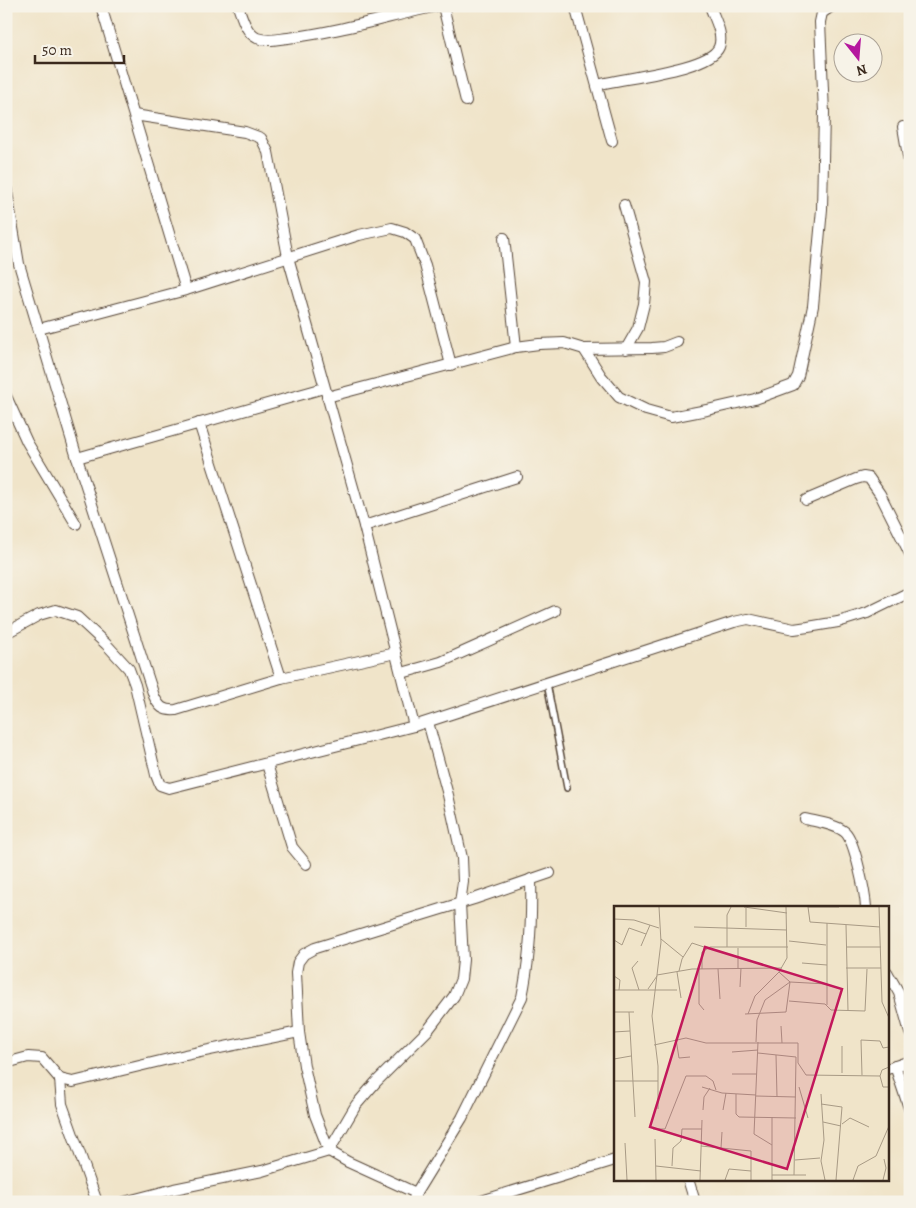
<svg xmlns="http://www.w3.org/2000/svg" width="916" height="1208" font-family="Alegreya,serif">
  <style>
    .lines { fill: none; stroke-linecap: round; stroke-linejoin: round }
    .lane-casing { stroke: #564638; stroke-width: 8 }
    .street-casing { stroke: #564638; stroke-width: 12 }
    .lane { stroke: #fff; stroke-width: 5 }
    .street { stroke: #fff; stroke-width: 10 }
    .inset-road { fill: none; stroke: #a89a85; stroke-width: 1 }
    .view { fill: #c2185b; fill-opacity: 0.15; stroke: #c2185b; stroke-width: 2.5 }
    .inset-edge { fill: none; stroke: #3b2a1e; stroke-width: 2.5 }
  </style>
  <rect width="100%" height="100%" fill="#f7f3e8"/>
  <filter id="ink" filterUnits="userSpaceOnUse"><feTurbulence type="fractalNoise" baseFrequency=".02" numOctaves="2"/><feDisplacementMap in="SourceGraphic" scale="10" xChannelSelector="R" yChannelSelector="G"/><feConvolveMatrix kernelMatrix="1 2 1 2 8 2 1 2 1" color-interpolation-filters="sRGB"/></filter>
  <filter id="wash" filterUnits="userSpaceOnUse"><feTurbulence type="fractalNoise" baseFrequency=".0096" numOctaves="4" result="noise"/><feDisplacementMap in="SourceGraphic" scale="20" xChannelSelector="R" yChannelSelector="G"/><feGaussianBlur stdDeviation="1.12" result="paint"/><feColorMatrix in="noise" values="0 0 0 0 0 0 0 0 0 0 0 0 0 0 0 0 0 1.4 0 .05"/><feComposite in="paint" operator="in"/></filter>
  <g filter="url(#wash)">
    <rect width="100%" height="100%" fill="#f0e4c9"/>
  </g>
  <g filter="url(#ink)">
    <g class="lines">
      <g class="lane-casing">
        <polyline id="lane" points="547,683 567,788"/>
      </g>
      <g class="street-casing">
        <g id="street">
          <polyline points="101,6 186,290"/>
          <path d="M238 6C242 17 246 33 257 38 267 42 278 39 288 38 338 32 387 17 437 6"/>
          <polyline points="443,6 466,101"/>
          <polyline points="575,6 612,141"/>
          <path d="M597 85C620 78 710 70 719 47 724 34 714 18 710 6"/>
          <polyline points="134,115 245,132 261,138 268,152 288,257 364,526 414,726"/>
          <polyline points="903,127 910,168"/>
          <path d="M6 186 19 264 77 458 154 696C159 707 163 711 176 710L281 678 396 653"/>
          <polyline points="624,205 646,282 644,304 638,328 626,349"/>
          <polyline points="504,238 516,347"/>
          <polyline points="39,329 186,290 359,235 392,228 405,232 415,239 425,265 451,365"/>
          <polyline points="584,349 601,376 619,397 646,410 671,417 707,410 755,399 793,385 798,376 813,306 822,209 824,113 820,22 822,13 832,6"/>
          <polyline points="6,396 27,442 76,524"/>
          <polyline points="327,397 516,347 539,344 564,343 584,349 652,348 664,347 677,342"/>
          <polyline points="199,423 281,678"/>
          <polyline points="77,458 324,388"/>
          <polyline points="806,500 856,479 863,477 869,478 880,494 910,554"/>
          <polyline points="364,526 517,477"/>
          <polyline points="6,633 39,615 56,610 77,617 106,644 129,669 135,685 156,775 160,785 169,788 414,726 734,622 748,619 794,629 808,627 838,622 867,613 910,592"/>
          <polyline points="402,673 441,662 555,611"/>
          <polyline points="267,764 292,847 306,864"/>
          <path d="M805 819C817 822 835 824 845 832 855 841 865 893 866 907"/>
          <polyline points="887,972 899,993 910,1033"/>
          <polyline points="6,1063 28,1057 42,1058 60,1079 73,1082 185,1055 299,1032"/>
          <polyline points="895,1066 910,1111"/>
          <polyline points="887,1069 910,1061"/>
          <polyline points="60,1079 62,1104 97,1202"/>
          <polyline points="688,1179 695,1202"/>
          <polyline points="416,1193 348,1162 329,1151 315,1115 304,1066 299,1032 296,973 298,962 304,954 315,948 474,899 550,873"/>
          <polyline points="124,1202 174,1189 262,1171 329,1151 356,1105 376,1082 428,1030 454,996 461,979 463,960 460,903 463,882 462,858 448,795 428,722"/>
          <path d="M413 1202 416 1193 462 1118 522 997C530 959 532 918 531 879"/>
          <polyline points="478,1202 615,1160"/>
        </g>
      </g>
      <use href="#lane" class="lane"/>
      <use href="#street" class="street"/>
    </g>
  </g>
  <g transform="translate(614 906)">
    <rect width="275" height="275" fill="#f0e4c9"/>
    <path class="inset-road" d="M130 1 173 7M194 1 196 16 266 21M194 1H225M265 1 268 96 275 112M0 13 20 14 45 22M213 17V99M232 19 234 105M80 21 173 24M132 21V2M47 33 69 51M0 34 8 39 15 22 32 28M175 35 212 39M27 40 36 19M113 41V9L117 1M232 41H267M24 55 18 62 25 84M188 57 213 59M124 62V42M232 62H267M85 63V98L90 104M88 63V46L96 41H174M104 63 106 93M65 65 68 53 78 37 93 42M63 66 67 92M43 69 78 63 168 62M0 70 6 74 5 84M126 81 127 62M34 83 43 70M0 84H63M175 95 211 98 217 104 251 105 253 63M0 106H20M15 106 21 211M131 108 172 106 176 76 165 66M134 108 141 90 165 66 173 52 172 1M167 120 168 137M0 126 16 125M62 133 65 152 76 151M142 136 143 114 151 94 176 76 213 78M144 136 140 228 158 239M40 139 72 132 92 137H184V157L192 169 266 170 268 164 275 161M118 146 144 144M144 147 182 151 180 269M162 149 163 191M0 153 17 150M228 167V140M118 168H143M248 169 247 134 266 135 269 142 275 141M266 170 269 181H275M0 175H44M88 181 108 187 142 189M185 181 194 212M122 188V208L125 211 182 212M207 188 210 234 207 255 211 274M142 190 182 191M207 198 228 201 222 274M44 203V160L38 110 47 36 45 1M89 204 90 191 96 182M109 204 112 187M209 216 227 220M228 218 236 212 255 221M39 223H51L72 170H92L99 175 102 184M41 233 42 274M11 237 13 274M87 240 137 245V274M107 242 108 226M181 254 206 252M42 260 87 265M58 260 59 242 67 235 68 223H88M158 269H192M86 274 88 214M111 274 115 263 137 265M158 274V211M239 274 244 260 262 250 275 220M269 274 272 262 270 253"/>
    <path class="view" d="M91 41 228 83 173 263 36 221Z"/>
    <rect width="275" height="275" class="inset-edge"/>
  </g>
  <rect width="916" height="1208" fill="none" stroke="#f7f3e8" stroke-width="25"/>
  <g transform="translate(858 58) rotate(163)"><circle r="24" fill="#f7f3e8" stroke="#aca397"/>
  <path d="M0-4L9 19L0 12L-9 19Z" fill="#b5179e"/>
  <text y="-8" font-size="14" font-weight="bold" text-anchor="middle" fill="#3b2a1e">N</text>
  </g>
  <path d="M35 55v8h89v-8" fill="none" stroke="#3b2a1e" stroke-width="2.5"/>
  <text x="42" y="55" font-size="15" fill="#3b2a1e" stroke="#f7f3e8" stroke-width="4" paint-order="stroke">50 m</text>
</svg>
